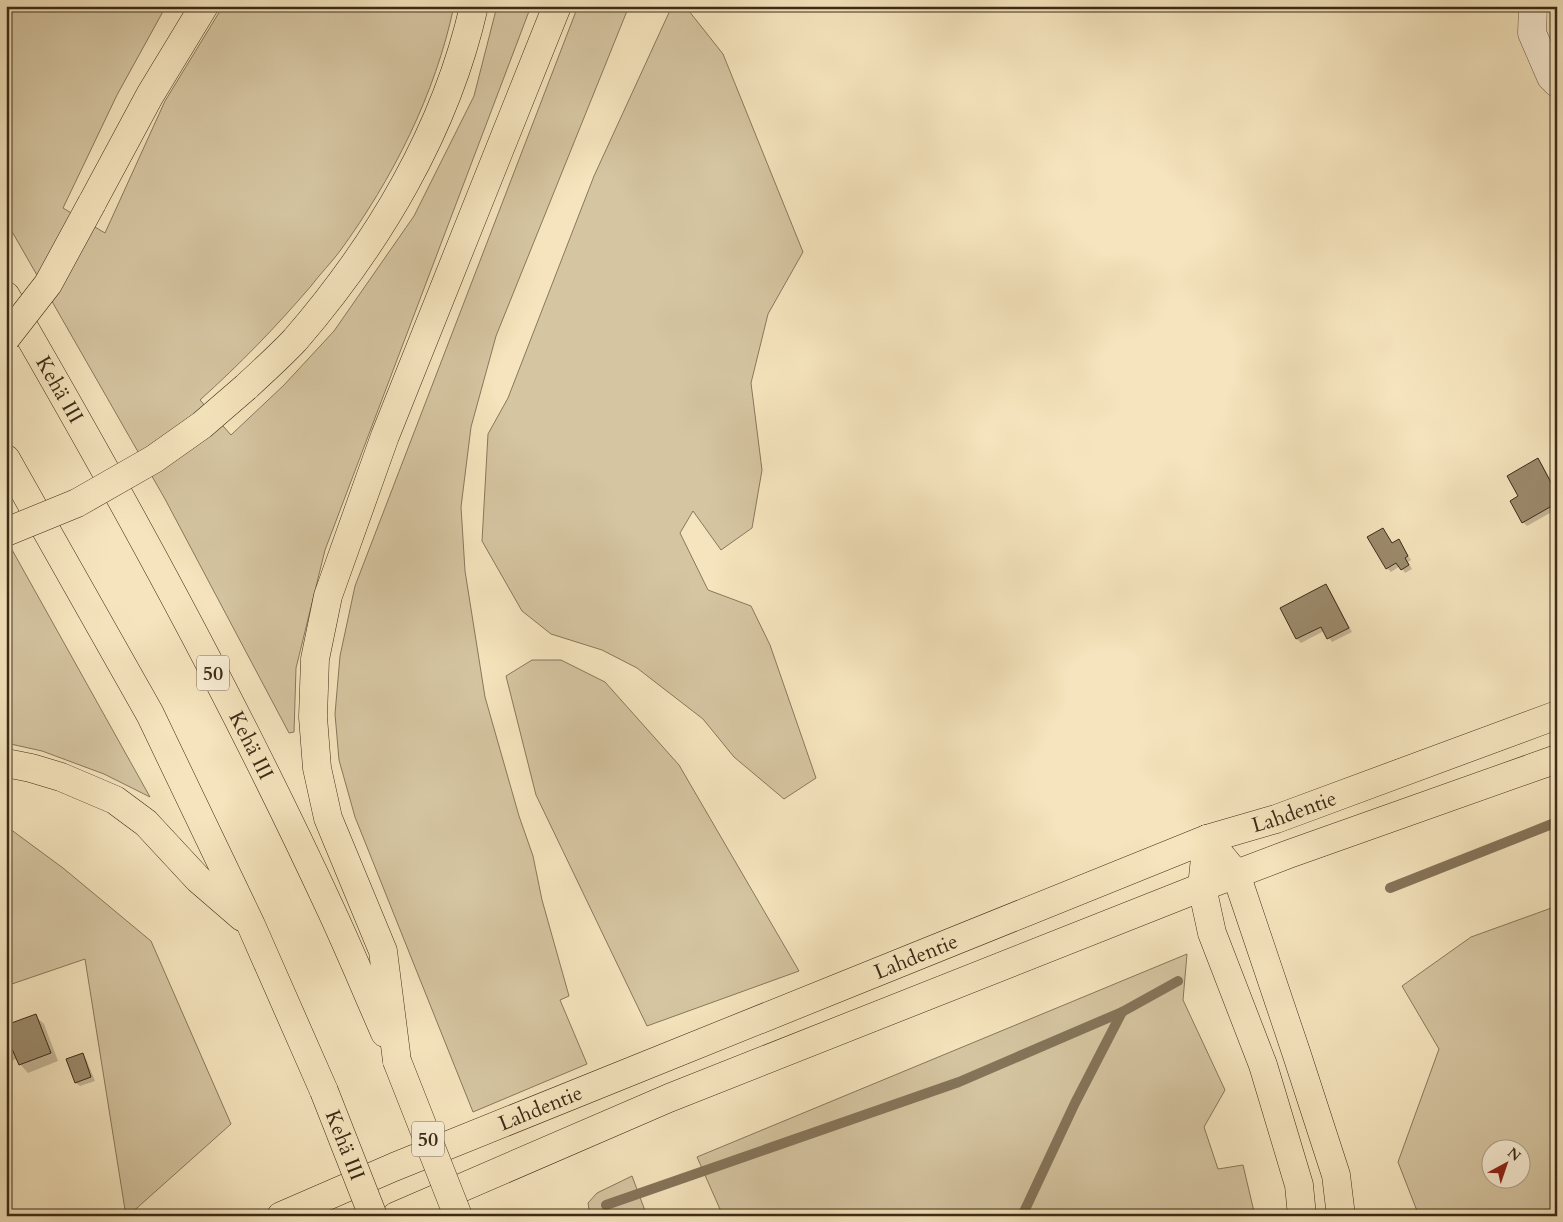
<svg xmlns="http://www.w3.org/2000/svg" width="1563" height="1222" font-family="Cardo,serif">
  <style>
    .green { fill: #d5c5a1; stroke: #88785c; fill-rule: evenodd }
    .shadow { fill: #0003 }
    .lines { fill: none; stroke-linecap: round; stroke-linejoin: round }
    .stream { stroke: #857459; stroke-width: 10 }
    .building { fill: #9c8b6d; stroke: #3b2b17 }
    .minor-casing { stroke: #6a5940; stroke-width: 29 }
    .major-casing { stroke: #3b2b17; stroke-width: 29 }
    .highway-casing { stroke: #3b2b17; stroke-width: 29 }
    .minor { stroke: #f8edd4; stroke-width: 28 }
    .major { stroke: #f5e4bd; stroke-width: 28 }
    .highway { stroke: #f5e4bd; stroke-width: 28 }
    .highway-bridge-casing { stroke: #3b2b17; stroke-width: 29; stroke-linecap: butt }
    .highway-bridge { stroke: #f5e4bd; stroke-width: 28 }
    .labels { text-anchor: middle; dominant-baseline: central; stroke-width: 4.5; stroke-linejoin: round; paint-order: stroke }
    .shield { fill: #f8edd4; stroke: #746550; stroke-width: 1 }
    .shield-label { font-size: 20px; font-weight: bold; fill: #3b2b17 }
    .street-label { font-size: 21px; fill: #3b2b17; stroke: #f8edd4 }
  </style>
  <rect width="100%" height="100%" fill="#f5e4bd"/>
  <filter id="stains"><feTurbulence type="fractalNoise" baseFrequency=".004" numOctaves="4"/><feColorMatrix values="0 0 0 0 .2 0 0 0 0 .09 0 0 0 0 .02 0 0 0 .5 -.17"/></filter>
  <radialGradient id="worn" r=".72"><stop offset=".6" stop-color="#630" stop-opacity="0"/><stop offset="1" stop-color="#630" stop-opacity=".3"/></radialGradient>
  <g class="green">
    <path d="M6 6H166L117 95 63 208 105 233 165 101 223 6H454C435 95 393 178 340 251 331 263 320 274 311 286 276 327 240 364 200 400L231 435 284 385 334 331 414 216 474 96 497 6H531L325 550 296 668 294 732 289 733 165 499 6 221Z"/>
    <polygon points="578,6 629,6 496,336 471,427 461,507 465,571 485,697 519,816 533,856 542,900 569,996 560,1000 587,1064 473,1112 355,817 339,760 335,714 340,656 355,586"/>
    <polygon points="672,6 685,6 723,54 803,252 768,314 751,383 762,470 752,528 721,550 693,511 680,533 708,590 751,606 770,645 816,778 784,799 734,757 703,719 637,668 602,650 551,634 522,611 482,541 488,434 508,398 594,176"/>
    <polygon points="6,539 150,797 104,774 42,751 6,743"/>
    <polygon points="532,660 561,660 605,682 679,765 799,971 647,1026 536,795 506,676"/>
    <polygon points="6,826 63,868 151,941 231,1124 128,1216 126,1216 85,959 6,986"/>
    <path d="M1557 906V1216H1419L1398 1162 1439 1049 1402 986 1471 937ZM1490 1150H1520V1180H1490Z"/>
    <polygon points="1187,954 1183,1000 1225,1090 1204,1127 1218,1169 1243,1165 1255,1216 723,1216 697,1157"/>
    <polygon points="632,1176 647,1216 590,1216 588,1203 597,1193"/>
  </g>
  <g class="shadow">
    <polygon points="1538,460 1542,464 1557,492 1557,509 1527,526 1523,522 1520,497"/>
    <polygon points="1383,529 1393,544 1399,541 1402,545 1411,560 1408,562 1412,569 1405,573 1400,566 1391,572 1387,568"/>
    <polygon points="1326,586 1330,590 1352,632 1332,642 1324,631 1301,643 1297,639 1281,609"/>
    <polygon points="35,1016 44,1024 58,1061 28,1073 20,1064 17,1059 8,1062 6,1061 6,1027"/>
    <polygon points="82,1055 86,1059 95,1081 80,1086 76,1083"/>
  </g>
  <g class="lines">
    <g class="stream">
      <polyline points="1390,888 1557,822"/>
      <polyline points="606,1205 959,1082 1122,1012 1178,981"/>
      <polyline points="1022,1216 1075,1103 1122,1012"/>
    </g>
  </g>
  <g class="building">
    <polygon points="1538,458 1557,494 1557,503 1522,523 1510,501 1518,496 1507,476"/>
    <polygon points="1383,528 1392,543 1399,539 1408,556 1405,558 1409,565 1401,570 1396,563 1386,569 1367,537"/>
    <polygon points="1326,584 1349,628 1327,639 1321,627 1296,639 1280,608"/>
    <polygon points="36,1014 51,1053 19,1065 12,1049 6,1051 6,1025"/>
    <polygon points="83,1053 91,1077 75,1083 66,1059"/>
  </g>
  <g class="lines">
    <g class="minor-casing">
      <polyline id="minor" points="1533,6 1532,33 1551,77 1557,83"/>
    </g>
    <g class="major-casing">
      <g id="major">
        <path id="s1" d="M281 1216 394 1167 1207 839 1276 819 1557 715"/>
        <polyline points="396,1216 669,1098 1202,887 1289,854 1557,759"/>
      </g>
    </g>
    <g class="highway-casing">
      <g id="highway">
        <polyline points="92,203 150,95 204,6"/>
        <path id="s2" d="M6 296C122 496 234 700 331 910 350 951 367 992 385 1033"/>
        <path d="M246 387C262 372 280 356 295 340 378 244 446 130 474 6"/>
        <polyline points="6,459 150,714 251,925 324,1091"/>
        <polyline points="6,763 31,768 61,777 115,800 146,823 198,879 242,917"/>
        <polyline points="1207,839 1236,874 1296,1052 1336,1175 1341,1216"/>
        <polyline points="1207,839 1202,887 1212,933 1263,1065 1299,1185 1302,1216"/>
        <polyline points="397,1061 383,951 328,818 317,768 313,717 315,659 328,596 385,436 557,6"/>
      </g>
    </g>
    <use href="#minor" class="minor"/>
    <use href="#major" class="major"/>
    <use href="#highway" class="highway"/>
    <g class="highway-bridge-casing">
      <g id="highway-bridge">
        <polyline points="6,338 48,284 92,203"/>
        <polyline points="6,532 77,503 154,459 202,425 246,387"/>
        <polyline points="397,1061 458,1216"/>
        <path id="s3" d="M324 1091 373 1216"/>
      </g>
    </g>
    <use href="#highway-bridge" class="highway-bridge"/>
  </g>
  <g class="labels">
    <g class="shield">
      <rect x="197" y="655.5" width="32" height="35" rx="4"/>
      <rect x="412" y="1121.5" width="32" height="35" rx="4"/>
    </g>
    <g class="shield-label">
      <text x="213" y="673">50</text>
      <text x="428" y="1139">50</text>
    </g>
    <g class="street-label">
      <text stroke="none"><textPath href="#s2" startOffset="108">Kehä III</textPath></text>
      <text stroke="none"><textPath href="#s2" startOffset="512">Kehä III</textPath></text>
      <text stroke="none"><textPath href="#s1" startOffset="1091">Lahdentie</textPath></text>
      <text stroke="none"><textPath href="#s1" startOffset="686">Lahdentie</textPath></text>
      <text stroke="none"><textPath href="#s1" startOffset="281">Lahdentie</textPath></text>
      <text stroke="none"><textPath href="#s3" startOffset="58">Kehä III</textPath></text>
    </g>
  </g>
  <rect width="1563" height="1222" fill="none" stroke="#f5e4bd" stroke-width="25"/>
  <rect x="8" y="8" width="1548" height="1207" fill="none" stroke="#3b2b17" stroke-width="2.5"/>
  <rect x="12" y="12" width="1538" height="1197" fill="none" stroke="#3b2b17"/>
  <g transform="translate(1506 1164) rotate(40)"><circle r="24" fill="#f8edd4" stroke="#ac9f88"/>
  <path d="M0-4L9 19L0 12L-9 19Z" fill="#8f2418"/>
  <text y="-8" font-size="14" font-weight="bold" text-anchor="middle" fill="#3b2b17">N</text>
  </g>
  <rect width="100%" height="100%" filter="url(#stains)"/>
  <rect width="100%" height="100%" fill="url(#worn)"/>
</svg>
